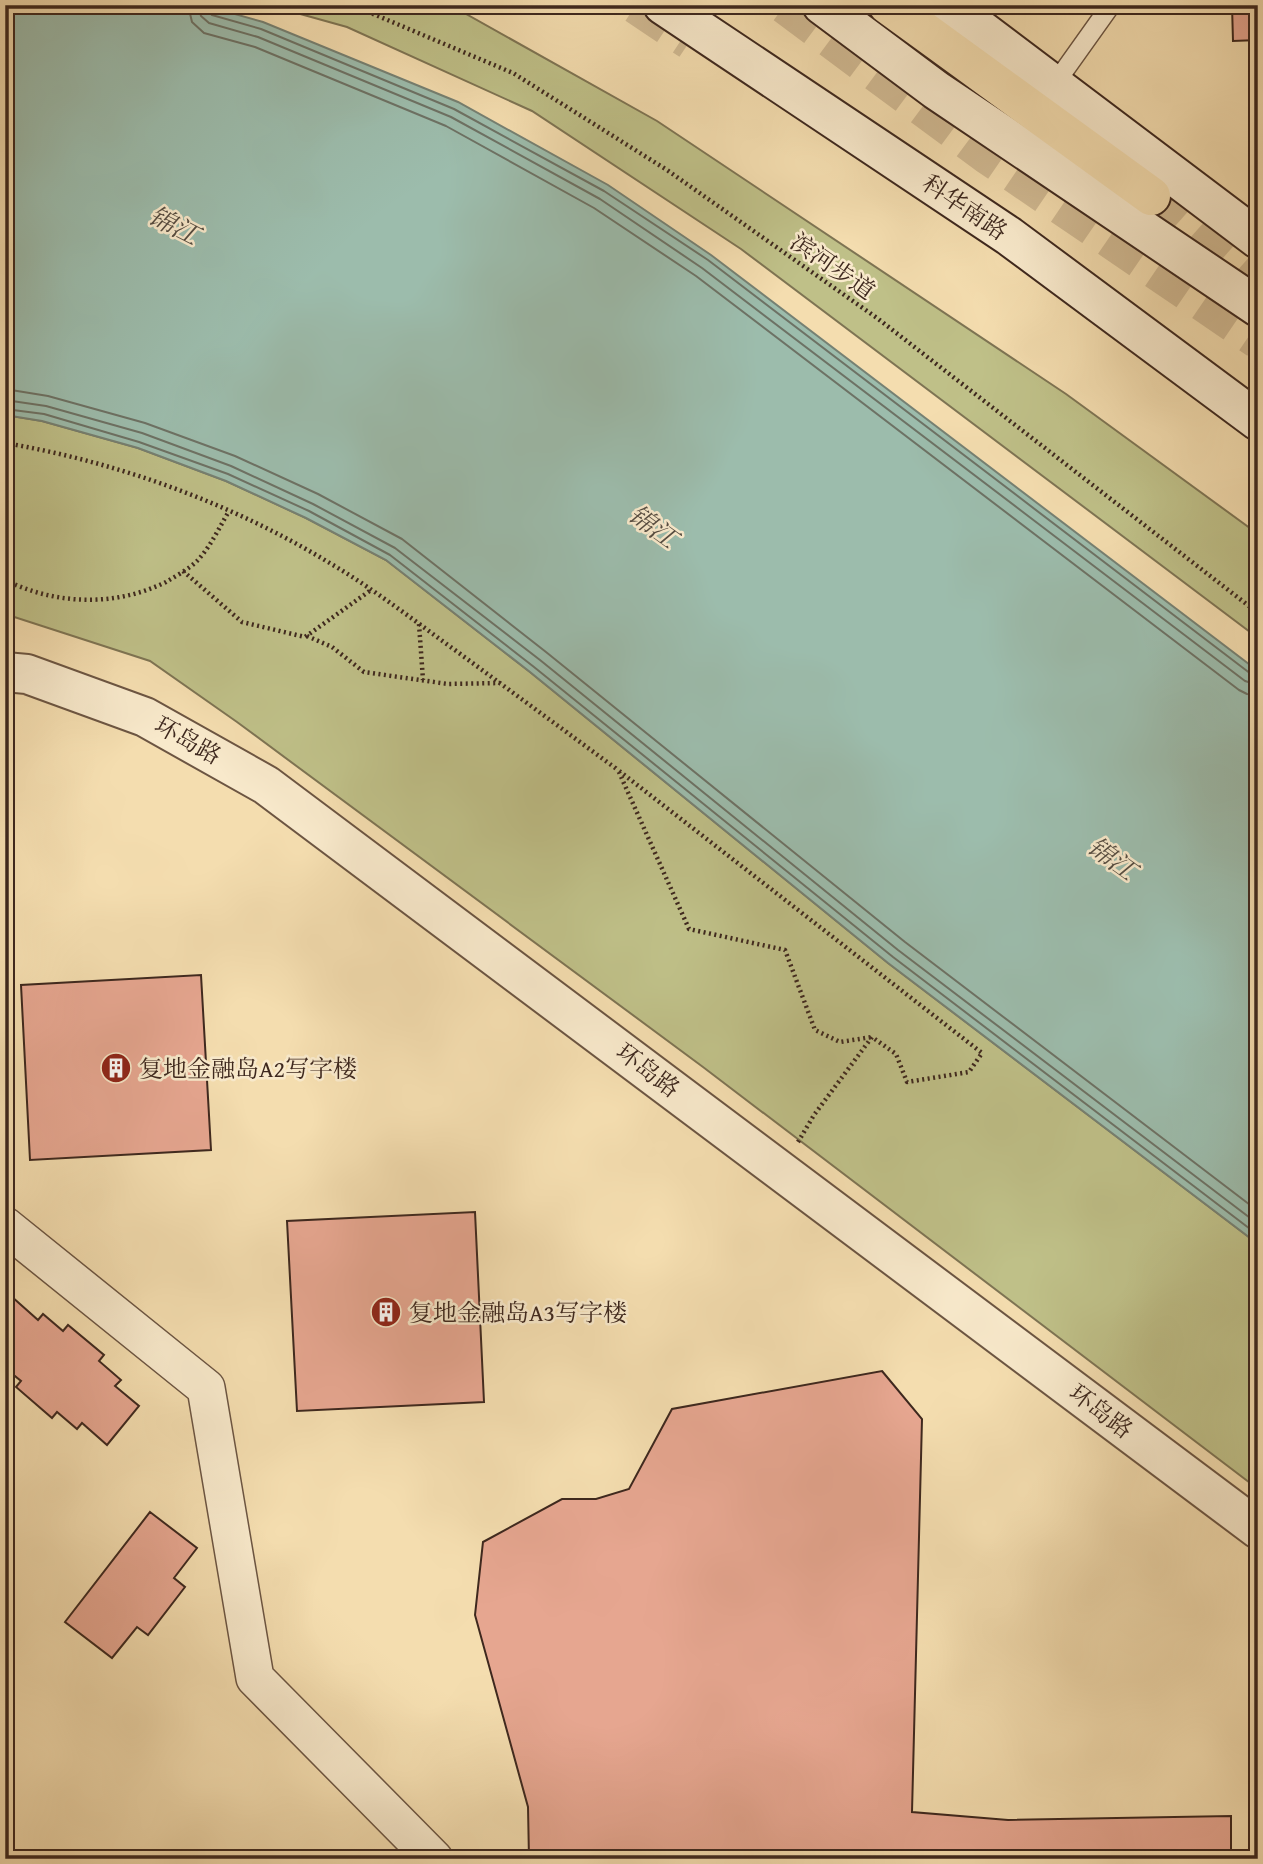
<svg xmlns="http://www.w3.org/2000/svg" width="1263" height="1864" font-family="'Gentium Book Plus','Noto Serif SC',serif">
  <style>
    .green { fill: #bfc088; stroke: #7e7453; stroke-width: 2 }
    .water { fill: #9cbcac; stroke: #768173; stroke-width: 2 }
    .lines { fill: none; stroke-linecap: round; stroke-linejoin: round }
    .shore { stroke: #6d7265; stroke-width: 2 }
    .building { fill: #e6a690; stroke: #3e281e; stroke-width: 2 }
    .trunk-tunnel { stroke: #d0b992; stroke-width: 38; stroke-dasharray: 38 19; stroke-linecap: butt }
    .service-casing { stroke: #6c5542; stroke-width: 21 }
    .minor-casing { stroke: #6c5542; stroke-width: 40 }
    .tertiary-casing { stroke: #6c5542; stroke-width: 42 }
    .secondary-casing { stroke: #3e281e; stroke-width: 42 }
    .trunk-casing { stroke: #3e281e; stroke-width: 42 }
    .path { stroke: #3e281e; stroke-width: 4.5; stroke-dasharray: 2 3.5; stroke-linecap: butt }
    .service { stroke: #f8e9cb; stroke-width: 18 }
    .minor { stroke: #f8e9cb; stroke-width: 37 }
    .tertiary { stroke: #f8e9cb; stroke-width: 38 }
    .secondary { stroke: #f8e9cb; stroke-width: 38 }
    .trunk { stroke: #f4ddaf; stroke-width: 38 }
    .labels { text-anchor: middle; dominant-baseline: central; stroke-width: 5; stroke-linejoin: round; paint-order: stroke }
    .street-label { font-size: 24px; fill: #3e281e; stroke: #f8e9cb }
    .poi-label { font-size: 24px; fill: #3e281e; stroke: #f8e9cb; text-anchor: start }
    .water-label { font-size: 26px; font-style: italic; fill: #564d42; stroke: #f8e9cb }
  </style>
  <rect width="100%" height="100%" fill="#f4ddaf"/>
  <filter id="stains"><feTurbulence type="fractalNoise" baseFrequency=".00286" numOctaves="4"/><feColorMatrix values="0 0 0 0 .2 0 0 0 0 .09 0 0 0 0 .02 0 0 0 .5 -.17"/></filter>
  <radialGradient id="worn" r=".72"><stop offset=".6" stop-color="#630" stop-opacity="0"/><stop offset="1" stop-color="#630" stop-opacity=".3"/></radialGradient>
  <g class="green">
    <polygon points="268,5 450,5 657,121 1066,394 1258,534 1258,638 741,249 532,111 347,27"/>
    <polygon points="5,415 42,421 138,448 226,481 306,518 386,560 530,672 888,963 1258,1244 1258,1489 703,1067 237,722 150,661 5,614"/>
  </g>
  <polygon class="water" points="5,5 203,5 263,22 458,102 608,185 711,255 1258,671 1258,1244 888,963 530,672 386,560 306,518 226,481 138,448 42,421 5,415"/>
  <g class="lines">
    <g class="shore">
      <polyline points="188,5 192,22 204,33 255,47 446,126 594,208 696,276 1239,690 1247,694 1258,695"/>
      <polyline points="198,5 201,16 209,23 258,37 451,117 600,199 702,268 1245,681 1258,685"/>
      <polyline points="207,5 208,11 212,15 261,29 454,109 604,191 708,260 1251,674 1258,676"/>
      <polyline points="5,389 48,396 145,423 235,456 318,494 402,539 546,652 905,942 1258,1211"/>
      <polyline points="5,400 46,406 142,433 231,466 313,504 395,548 540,660 898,950 1258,1224"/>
      <polyline points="5,409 44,414 139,442 228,474 309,511 390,555 534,667 893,957 1258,1235"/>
    </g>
  </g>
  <g class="building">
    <polygon points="1232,5 1258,5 1258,40 1233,41"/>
    <polygon points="201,975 211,1150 30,1160 21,985"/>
    <polygon points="475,1212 484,1402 297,1411 287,1221"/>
    <polygon points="11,1296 38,1320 43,1314 63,1331 68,1325 104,1355 99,1361 121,1380 115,1386 139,1406 107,1445 82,1423 77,1429 57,1412 52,1418 16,1387 21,1381 5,1368 5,1303"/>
    <polygon points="882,1371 922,1419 912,1812 1008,1820 1231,1816 1231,1859 529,1859 528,1807 475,1615 483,1542 562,1499 596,1499 629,1489 672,1409"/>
    <polygon points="150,1512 197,1548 174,1578 185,1587 148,1635 137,1627 112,1658 65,1622"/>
  </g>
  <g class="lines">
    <g class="trunk-tunnel">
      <polyline points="636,5 690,41"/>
      <polyline points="785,5 987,155 1258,340"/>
      <polyline points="1151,196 1258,291"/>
    </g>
    <g class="service-casing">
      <polyline id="service" points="1054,85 1111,5"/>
    </g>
    <g class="minor-casing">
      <polyline id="minor" points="5,1226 206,1388 255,1678 434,1859"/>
    </g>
    <g class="tertiary-casing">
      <polyline id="tertiary" points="5,672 27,674 145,717 266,785 1258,1529"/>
    </g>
    <g class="secondary-casing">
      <g id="secondary">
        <polyline points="663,5 1009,236 1258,421"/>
        <polyline points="822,5 936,90 1258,307"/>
        <polyline points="948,5 1258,239"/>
      </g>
    </g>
    <g class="trunk-casing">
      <polyline id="trunk" points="888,5 1151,196"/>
    </g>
    <g class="path">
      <polyline points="352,5 513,73 667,170 877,318 1258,613"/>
      <path d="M5 443C117 462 231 503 328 562 374 589 416 622 459 653 512 692 565 731 618 770"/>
      <polyline points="183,571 242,622 305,637 371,590"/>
      <path d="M5 580C56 605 115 607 166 582 176 576 189 569 197 561 211 546 219 528 229 511"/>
      <polyline points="419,624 423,680"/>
      <polyline points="307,636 332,647 364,672 448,684 500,683"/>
      <polyline points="798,1142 814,1115 872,1037 896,1054 907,1082 969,1072 982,1053 618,770 689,929 785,950 815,1030 840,1042 872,1037"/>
    </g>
    <use href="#service" class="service"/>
    <use href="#minor" class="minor"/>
    <use href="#tertiary" class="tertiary"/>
    <use href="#secondary" class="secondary"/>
    <use href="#trunk" class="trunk"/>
  </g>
  <defs>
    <g id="building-disc" transform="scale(1.575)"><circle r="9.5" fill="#8f2418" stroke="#f8e9cb"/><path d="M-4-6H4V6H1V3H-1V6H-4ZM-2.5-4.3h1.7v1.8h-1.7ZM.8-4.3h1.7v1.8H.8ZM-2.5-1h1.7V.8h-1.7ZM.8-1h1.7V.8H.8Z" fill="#fff"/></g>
  </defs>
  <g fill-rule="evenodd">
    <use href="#building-disc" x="116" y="1068"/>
    <use href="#building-disc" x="386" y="1312"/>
  </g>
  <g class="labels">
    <g class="street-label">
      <text transform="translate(965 207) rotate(34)">科华南路</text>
      <text transform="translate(833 266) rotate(35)">滨河步道</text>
      <text transform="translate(188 740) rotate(29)">环岛路</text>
      <text transform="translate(648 1070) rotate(37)">环岛路</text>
      <text transform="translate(1101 1411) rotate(37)">环岛路</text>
    </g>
    <g class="poi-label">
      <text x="139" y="1068">复地金融岛A2写字楼</text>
      <text x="409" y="1312">复地金融岛A3写字楼</text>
    </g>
    <g class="water-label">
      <text transform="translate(174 225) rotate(27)">锦江</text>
      <text transform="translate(653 526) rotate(36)">锦江</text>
      <text transform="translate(1112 858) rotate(36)">锦江</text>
    </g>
  </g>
  <rect width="1263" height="1864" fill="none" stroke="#f4ddaf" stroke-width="28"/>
  <rect x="7" y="7" width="1249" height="1850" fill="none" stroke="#3e281e" stroke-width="3.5"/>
  <rect x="14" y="14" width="1235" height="1836" fill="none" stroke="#3e281e" stroke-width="2"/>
  <rect width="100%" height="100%" filter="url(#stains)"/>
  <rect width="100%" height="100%" fill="url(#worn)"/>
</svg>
